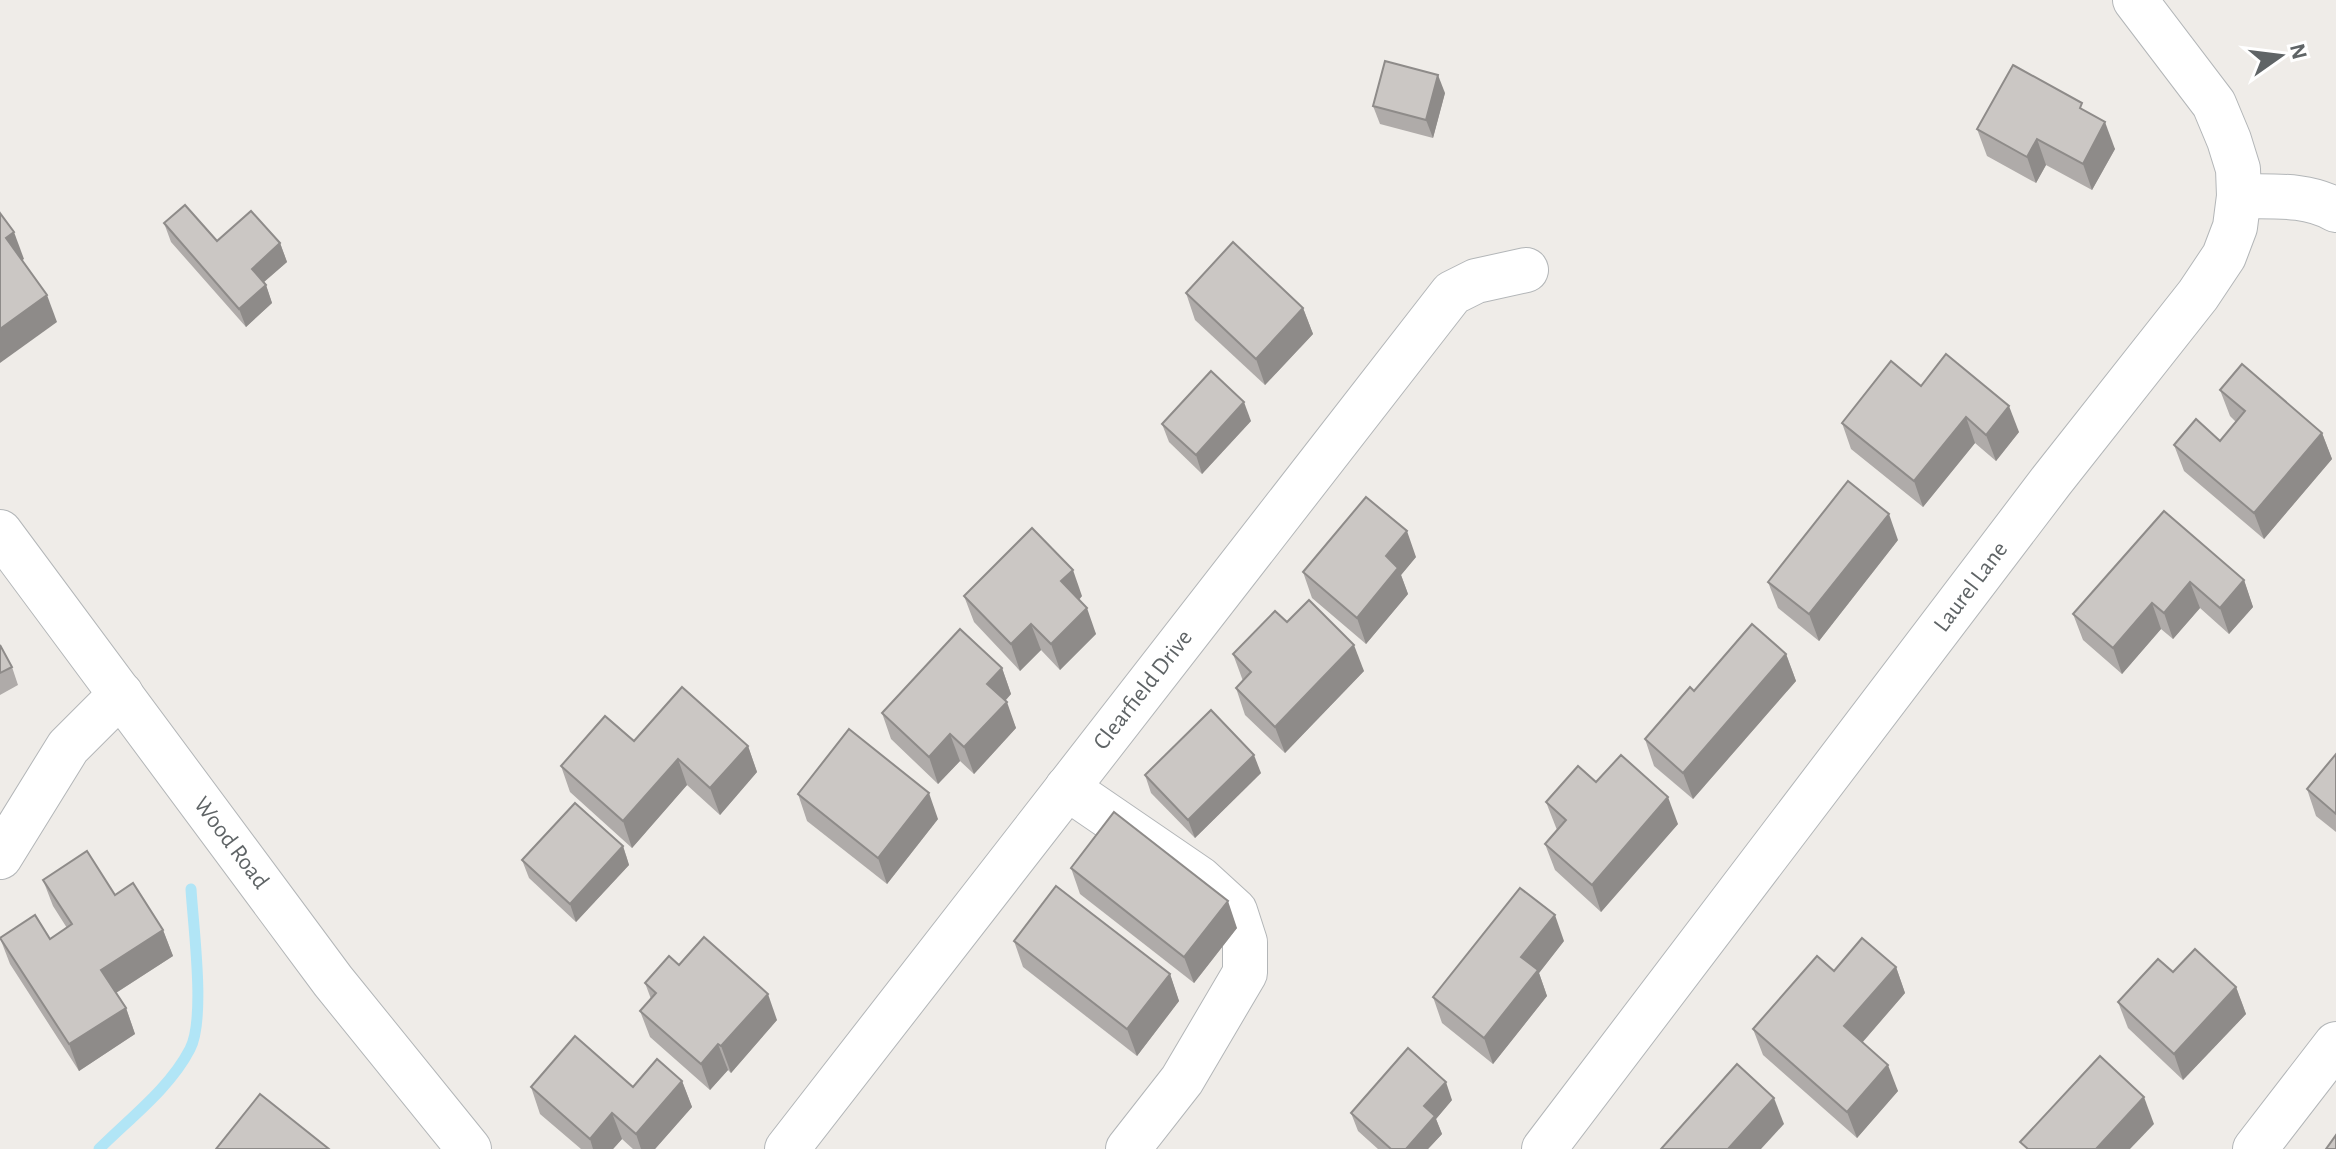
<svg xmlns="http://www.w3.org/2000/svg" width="2336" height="1149" font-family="'Alegreya Sans',sans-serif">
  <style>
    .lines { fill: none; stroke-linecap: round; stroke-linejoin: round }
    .stream { stroke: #b1e5f6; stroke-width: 11 }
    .minor-casing { stroke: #b3b6b8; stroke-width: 46 }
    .minor { stroke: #fff; stroke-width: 44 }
    .wall { fill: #afaba9 }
    .shaded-wall { fill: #8e8b89 }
    .building { fill: #cbc7c4; stroke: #8e8b89; stroke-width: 2 }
    .labels { text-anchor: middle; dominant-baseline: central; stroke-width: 8; stroke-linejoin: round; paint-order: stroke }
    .street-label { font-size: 24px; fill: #5f6466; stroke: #fff }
  </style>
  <rect width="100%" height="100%" fill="#efece8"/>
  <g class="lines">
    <path class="stream" d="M99 1149C130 1118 170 1088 190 1049 206 1019 193 925 191 889"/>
    <g class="minor-casing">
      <g id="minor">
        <path d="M2239 196C2272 197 2306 193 2336 210"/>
        <polyline points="0,532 333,981 469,1149"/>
        <polyline points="1067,788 1200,879 1235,911 1245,942 1245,973 1182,1080 1128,1149"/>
        <polyline points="0,857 68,747 121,694"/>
        <polyline points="787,1149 1452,293 1476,281 1526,270"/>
        <polyline points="1544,1149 2052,480 2198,295 2224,256 2235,227 2239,196 2238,169 2229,140 2214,104 2135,0"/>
        <polyline points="2255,1149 2336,1044"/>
      </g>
    </g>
    <use href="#minor" class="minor"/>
  </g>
  <g class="wall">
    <polygon points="1445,93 1433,138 1380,124 1373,106"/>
    <polygon points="2085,111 2115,149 2092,190 2046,165 2036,183 1987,156 1977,129"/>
    <polygon points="164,223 217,241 280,243 287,262 263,283 266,285 272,303 246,327 171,242"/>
    <polygon points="1186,293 1303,308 1313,334 1265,385 1195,320"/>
    <polygon points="1921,386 2019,432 1996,461 1975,443 1923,507 1851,449 1842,423"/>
    <polygon points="2220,390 2322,433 2332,459 2264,539 2184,471 2174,445 2220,441 2236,422 2230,416"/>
    <polygon points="1251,421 1202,474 1169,442 1162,424"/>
    <polygon points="2164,511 2244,580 2253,607 2229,634 2200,608 2173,639 2161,629 2122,674 2083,640 2073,614"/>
    <polygon points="1898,540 1819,641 1778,608 1768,582"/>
    <polygon points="1416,557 1401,575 1408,594 1366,644 1312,598 1303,572"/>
    <polygon points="964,596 1082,596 1079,600 1096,634 1060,670 1041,650 1020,671 974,622"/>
    <polygon points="1287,622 1364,671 1285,753 1245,715 1236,688 1243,681 1233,654"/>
    <polygon points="0,645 12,667 18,685 0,695"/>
    <polygon points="1786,654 1796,681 1693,799 1654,766 1645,739 1694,691"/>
    <polygon points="1002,668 1011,694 1005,701 1016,728 974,774 960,761 938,784 891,739 882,713"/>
    <polygon points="634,741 748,746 757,772 720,815 687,785 632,848 570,792 561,766"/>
    <polygon points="2336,754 2336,832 2316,816 2307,789"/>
    <polygon points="1261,773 1195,838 1151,793 1145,775"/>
    <polygon points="1596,782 1678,824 1601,912 1555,870 1545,844 1557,830 1546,802"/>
    <polygon points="798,794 938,819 887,884 807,821"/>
    <polygon points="623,846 629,865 576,922 529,878 522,860"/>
    <polygon points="1071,868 1237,928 1194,983 1080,894"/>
    <polygon points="43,880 115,895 163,930 173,956 116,993 126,1008 135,1034 79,1071 10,964 0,938 50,939 67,928 53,906"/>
    <polygon points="1014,941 1170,974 1179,1001 1137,1056 1023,967"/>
    <polygon points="1564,941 1539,973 1547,996 1493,1064 1442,1023 1433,997"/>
    <polygon points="679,965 777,1020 731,1073 728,1070 710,1090 650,1037 640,1011 651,999 645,983"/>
    <polygon points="1896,967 1905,993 1862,1043 1898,1091 1857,1138 1763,1055 1753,1029 1834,971"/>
    <polygon points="2173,972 2236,987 2246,1014 2183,1080 2128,1028 2118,1002"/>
    <polygon points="682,1081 692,1107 655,1149 633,1149 622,1139 613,1149 581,1149 540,1114 531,1087 633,1087"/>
    <polygon points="1452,1100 1436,1119 1442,1134 1428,1149 1378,1149 1358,1131 1351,1113"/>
  </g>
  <g class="shaded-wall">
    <polygon points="1438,75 1445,93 1433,138 1426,120"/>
    <polygon points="2105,122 2115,149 2092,190 2083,164"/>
    <polygon points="2037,139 2046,165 2036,183 2027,157"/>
    <polygon points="14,232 24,259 15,265 6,238"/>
    <polygon points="280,243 287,262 258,287 252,269"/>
    <polygon points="266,285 272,303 246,327 239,309"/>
    <polygon points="47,295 57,322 0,363 0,329"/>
    <polygon points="1303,308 1313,334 1265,385 1256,359"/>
    <polygon points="1244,402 1251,421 1202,474 1196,455"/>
    <polygon points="2009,406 2019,432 1996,461 1986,435"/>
    <polygon points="1966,417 1975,443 1923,507 1914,481"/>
    <polygon points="2322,433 2332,459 2264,539 2254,513"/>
    <polygon points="1889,514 1898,540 1819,641 1809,614"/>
    <polygon points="1407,531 1416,557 1401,575 1408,594 1366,644 1357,618 1386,556"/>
    <polygon points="1073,570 1082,596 1071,608 1061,581"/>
    <polygon points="2244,580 2253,607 2229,634 2220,608"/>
    <polygon points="2190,582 2200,608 2173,639 2164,613"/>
    <polygon points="2152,603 2161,629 2122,674 2113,648"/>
    <polygon points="1087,608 1096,634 1060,670 1051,644"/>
    <polygon points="1031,624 1041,650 1020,671 1011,644"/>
    <polygon points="1354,645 1364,671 1285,753 1275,727"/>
    <polygon points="1786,654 1796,681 1693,799 1683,773"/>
    <polygon points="1002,668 1011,694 997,710 987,684"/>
    <polygon points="1007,702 1016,728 974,774 964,747"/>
    <polygon points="950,734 960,761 938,784 929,757"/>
    <polygon points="748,746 757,772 720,815 710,788"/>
    <polygon points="1254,755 1261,773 1195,838 1188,820"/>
    <polygon points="678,759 687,785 632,848 623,821"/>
    <polygon points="929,793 938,819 887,884 878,858"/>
    <polygon points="1668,797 1678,824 1601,912 1592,885"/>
    <polygon points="623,846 629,865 576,922 570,904"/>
    <polygon points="1228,901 1237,928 1194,983 1184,957"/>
    <polygon points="1555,915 1564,941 1539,973 1547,996 1493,1064 1484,1038 1521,957"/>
    <polygon points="163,930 173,956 111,996 101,970"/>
    <polygon points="1896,967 1905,993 1853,1053 1844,1026"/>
    <polygon points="1170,974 1179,1001 1137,1056 1127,1029"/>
    <polygon points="2236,987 2246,1014 2183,1080 2174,1054"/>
    <polygon points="768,994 777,1020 731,1073 721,1046"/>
    <polygon points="126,1008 135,1034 79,1071 69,1044"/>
    <polygon points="718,1044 728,1070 710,1090 701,1064"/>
    <polygon points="1888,1065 1898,1091 1857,1138 1847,1112"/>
    <polygon points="682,1081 692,1107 655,1149 641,1149 636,1134"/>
    <polygon points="1446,1082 1452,1100 1436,1119 1442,1134 1428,1149 1406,1149 1424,1106"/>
    <polygon points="2144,1097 2154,1124 2130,1149 2096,1149"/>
    <polygon points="1774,1098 1784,1124 1761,1149 1728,1149"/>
    <polygon points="612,1113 622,1139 613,1149 593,1149 590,1139"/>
  </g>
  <g class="building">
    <polygon points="1385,61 1438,75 1426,120 1373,106"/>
    <polygon points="2013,65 2082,103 2080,108 2105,122 2083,164 2037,139 2027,157 1977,129"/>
    <polygon points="185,205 217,241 251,211 280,243 252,269 266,285 239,309 164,223"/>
    <polygon points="0,213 14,232 6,238 47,295 0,329"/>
    <polygon points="1233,242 1303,308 1256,359 1186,293"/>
    <polygon points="1946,354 2009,406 1986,435 1966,417 1914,481 1842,423 1891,361 1921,386"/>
    <polygon points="2242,364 2322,433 2254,513 2174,445 2196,419 2220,441 2245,411 2220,390"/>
    <polygon points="1211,371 1244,402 1196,455 1162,424"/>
    <polygon points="1848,481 1889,514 1809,614 1768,582"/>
    <polygon points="1366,497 1407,531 1386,556 1398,568 1357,618 1303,572"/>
    <polygon points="2164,511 2244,580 2220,608 2190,582 2164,613 2152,603 2113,648 2073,614"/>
    <polygon points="1032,528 1073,570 1061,581 1087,608 1051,644 1031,624 1011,644 964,596"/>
    <polygon points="1309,600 1354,645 1275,727 1236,688 1251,672 1233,654 1275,611 1287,622"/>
    <polygon points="1752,624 1786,654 1683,773 1645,739 1690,687 1694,691"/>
    <polygon points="960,629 1002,668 987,684 1007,702 964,747 950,734 929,757 882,713"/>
    <polygon points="0,645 12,667 0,673"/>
    <polygon points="682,687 748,746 710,788 678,759 623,821 561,766 605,716 634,741"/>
    <polygon points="1211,710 1254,755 1188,820 1145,775"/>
    <polygon points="849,729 929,793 878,858 798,794"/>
    <polygon points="2336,754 2336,814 2307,789"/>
    <polygon points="1621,755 1668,797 1592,885 1545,844 1566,820 1546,802 1578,766 1596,782"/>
    <polygon points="575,803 623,846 570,904 522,860"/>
    <polygon points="1114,812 1228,901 1184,957 1071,868"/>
    <polygon points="87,851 115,895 133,883 163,930 101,970 126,1008 69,1044 0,938 35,915 50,939 72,924 43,880"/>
    <polygon points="1056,886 1170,974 1127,1029 1014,941"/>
    <polygon points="1520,888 1555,915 1521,957 1538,970 1484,1038 1433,997"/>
    <polygon points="704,937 768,994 721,1046 718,1044 701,1064 640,1011 656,993 645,983 669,956 679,965"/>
    <polygon points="1862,938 1896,967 1844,1026 1888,1065 1847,1112 1753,1029 1817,956 1834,971"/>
    <polygon points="2195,949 2236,987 2174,1054 2118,1002 2158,959 2173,972"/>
    <polygon points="575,1036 633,1087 657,1059 682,1081 636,1134 612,1113 590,1139 531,1087"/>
    <polygon points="1408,1048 1446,1082 1424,1106 1435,1116 1406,1149 1391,1149 1351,1113"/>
    <polygon points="2100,1056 2144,1097 2096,1149 2028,1149 2020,1142"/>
    <polygon points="1737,1064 1774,1098 1728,1149 1661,1149"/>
    <polygon points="260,1094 329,1149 216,1149"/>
    <polygon points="2336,1135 2336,1149 2326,1149"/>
  </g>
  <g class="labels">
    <g class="street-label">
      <text transform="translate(1971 587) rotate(-53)">Laurel Lane</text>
      <text transform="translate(1143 690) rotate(-52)">Clearfield Drive</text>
      <text transform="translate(231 843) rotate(53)">Wood Road</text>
    </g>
  </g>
  <g transform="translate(2280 56) rotate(76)" stroke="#ffffff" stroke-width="6" paint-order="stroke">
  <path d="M0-6L14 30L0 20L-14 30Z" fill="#5f6466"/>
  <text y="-12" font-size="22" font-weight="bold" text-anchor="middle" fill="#5f6466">N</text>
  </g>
</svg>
